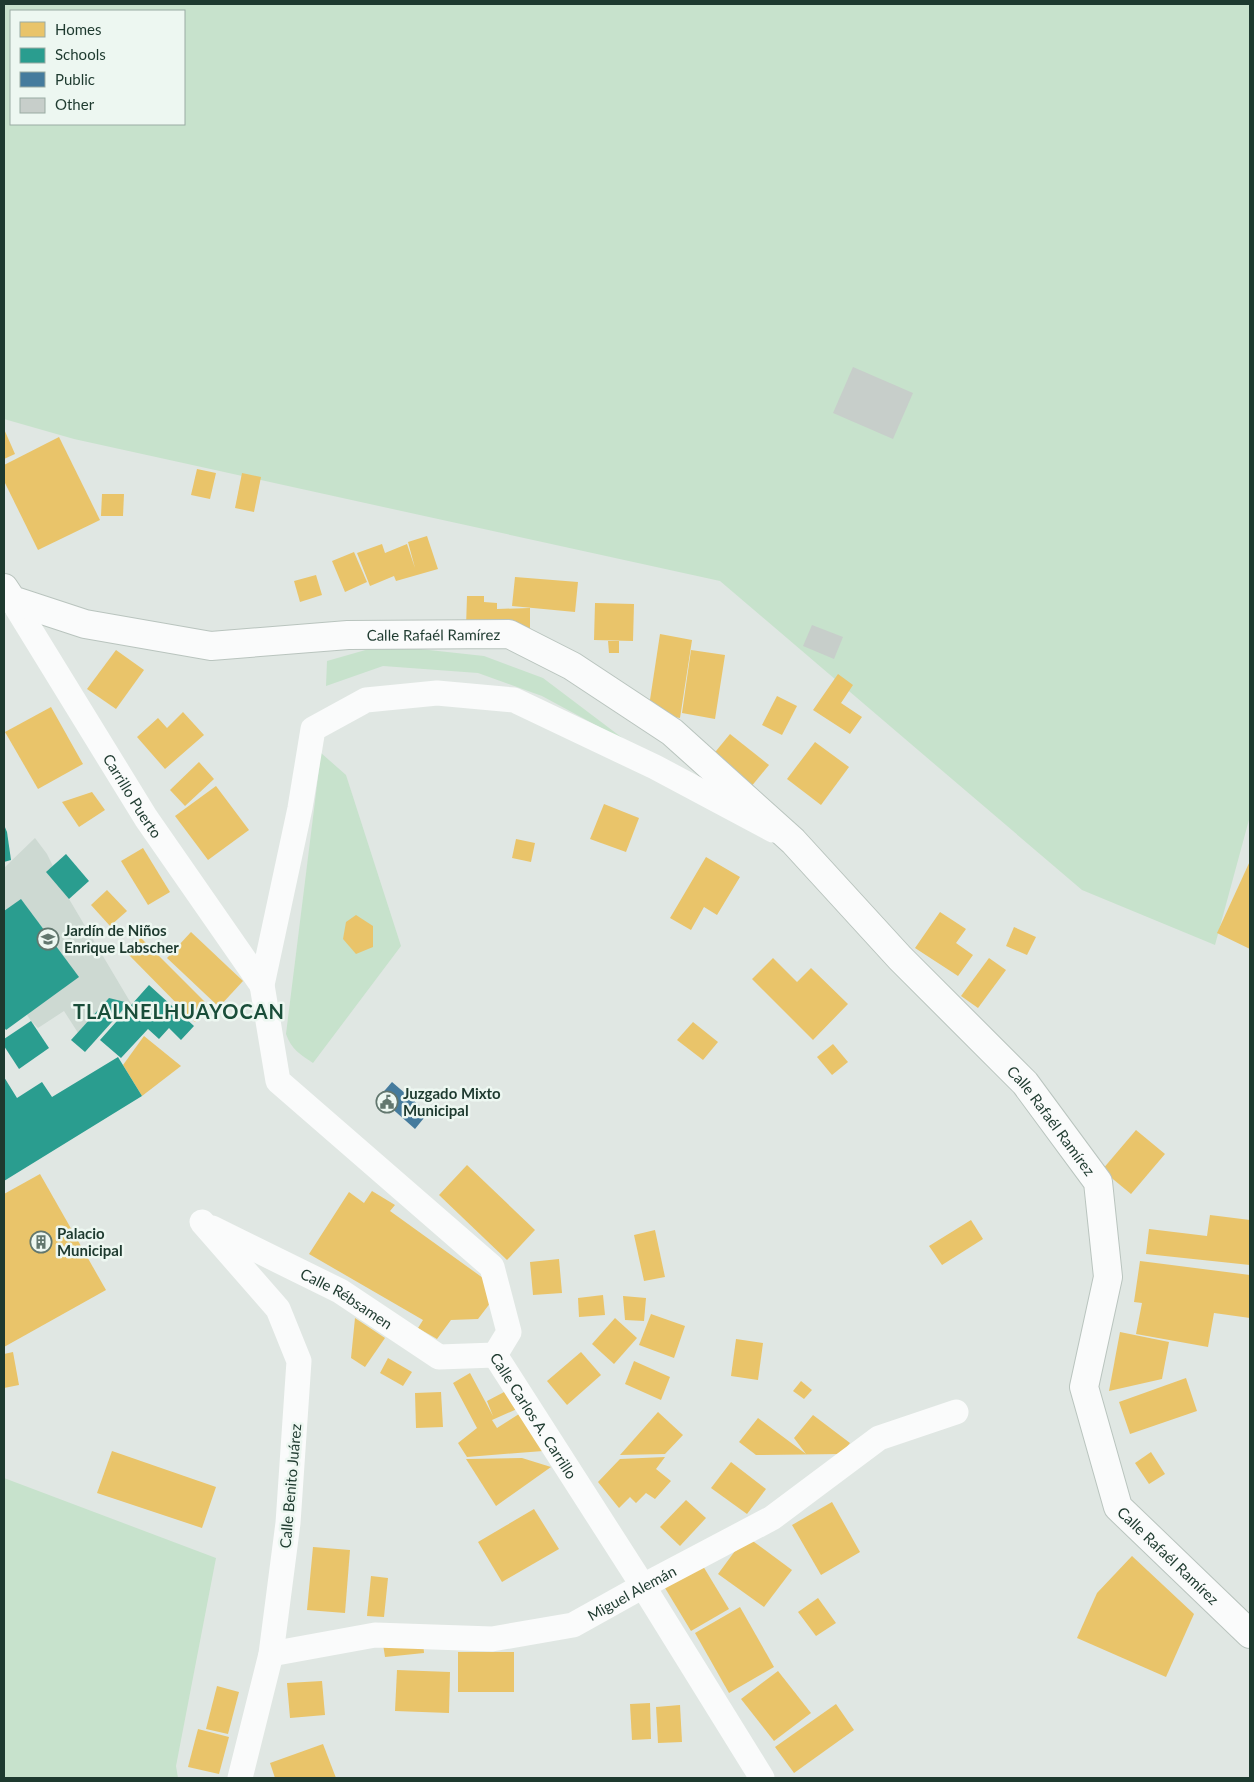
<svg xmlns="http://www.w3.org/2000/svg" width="1254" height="1782" font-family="Lato,sans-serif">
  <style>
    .built { fill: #cdd9d2 }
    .green { fill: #c7e2cc; fill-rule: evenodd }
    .homes { fill: #e9c46a }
    .schools { fill: #2a9d8f }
    .public { fill: #457b9d }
    .building { fill: #c7ceca }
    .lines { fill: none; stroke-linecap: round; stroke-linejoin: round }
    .secondary-casing { stroke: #b9c4be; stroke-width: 30 }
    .minor { stroke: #fafbfb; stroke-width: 25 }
    .secondary { stroke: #fafbfb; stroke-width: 28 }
    .labels { text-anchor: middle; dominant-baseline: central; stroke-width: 5; stroke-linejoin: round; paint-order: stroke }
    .street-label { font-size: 15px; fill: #1e3a2f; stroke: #edf7f1 }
    .poi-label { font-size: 15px; font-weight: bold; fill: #1e3a2f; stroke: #edf7f1; text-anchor: start }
    .district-label { font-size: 20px; font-weight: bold; letter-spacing: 1px; fill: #194d39; stroke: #edf7f1 }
  </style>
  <rect width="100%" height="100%" fill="#e0e7e3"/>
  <polygon class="built" points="35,838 47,854 69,899 132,1005 82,1039 64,1011 38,1028 31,1021 4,979 4,868"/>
  <g class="green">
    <path d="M4 4H1250V816L1215 945 1082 890 720 581 74 439 4 419ZM11 11H184V124H11Z"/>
    <polygon points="383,645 484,656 543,678 629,743 542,696 478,673 383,666 326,686 327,661"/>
    <path d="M321 753 346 775 401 946 313 1063C301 1055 291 1049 286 1034Z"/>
    <polygon points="4,1478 216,1558 176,1766 178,1778 4,1778"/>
  </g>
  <g class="homes">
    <polygon points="4,429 15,454 4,459"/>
    <polygon points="59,437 100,520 38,550 4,481 4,465"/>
    <polygon points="197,469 216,473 210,499 191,495"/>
    <polygon points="242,473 261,477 254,512 235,508"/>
    <polygon points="102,494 124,494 123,516 101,516"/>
    <polygon points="427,536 438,569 396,581 394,576 370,586 357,553 382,544 385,553 407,544 415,568 408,542"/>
    <polygon points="354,552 367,582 345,592 332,561"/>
    <polygon points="316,575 322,595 300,602 294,581"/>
    <polygon points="515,577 578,582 575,612 512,606"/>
    <polygon points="467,596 484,596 484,602 497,603 497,609 530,608 530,632 466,627"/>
    <polygon points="595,603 634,604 633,641 594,640"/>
    <polygon points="660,634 692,640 680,718 648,713"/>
    <polygon points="608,641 619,641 619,653 609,653"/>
    <polygon points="116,650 144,670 116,709 87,689"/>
    <polygon points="691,650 725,655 715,719 682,713"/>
    <polygon points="838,674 853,685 841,703 862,717 850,734 813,710"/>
    <polygon points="777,696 797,706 782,735 762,725"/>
    <polygon points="51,707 83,764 38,789 5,732"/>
    <polygon points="183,712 204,735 165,769 137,737 158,718 167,728"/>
    <polygon points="730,734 769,765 746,793 707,762"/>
    <polygon points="815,742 849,767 821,805 787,779"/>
    <polygon points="199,762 214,779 185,806 170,790"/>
    <polygon points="216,786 249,830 208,860 175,816"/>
    <polygon points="92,792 105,810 79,827 62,802"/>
    <polygon points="604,804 639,818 626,852 590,839"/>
    <polygon points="516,839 535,843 531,862 512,858"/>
    <polygon points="143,848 170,892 148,905 121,861"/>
    <polygon points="706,857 740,877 717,915 704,907 691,930 670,918"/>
    <polygon points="1250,861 1250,949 1217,933"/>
    <polygon points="107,890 127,911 110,926 91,905"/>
    <polygon points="940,912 966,929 956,943 973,955 958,976 915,948"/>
    <polygon points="356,915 373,926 373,947 356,954 343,939 346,922"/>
    <polygon points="1014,927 1036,937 1027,955 1006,946"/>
    <polygon points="191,932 243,981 219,1007 167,958"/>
    <polygon points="141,938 210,1007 195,1022 126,952"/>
    <polygon points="773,958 797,982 811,968 848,1004 813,1040 752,979"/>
    <polygon points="989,958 1006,970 978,1008 961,996"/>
    <polygon points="693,1022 718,1042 703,1060 677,1040"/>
    <polygon points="144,1036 181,1066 142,1096 123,1065"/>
    <polygon points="833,1044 848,1062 832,1075 817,1057"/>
    <polygon points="1136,1130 1165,1154 1131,1194 1102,1170"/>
    <polygon points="467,1165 535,1230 507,1260 439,1195"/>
    <polygon points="40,1174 106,1290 4,1347 4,1194"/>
    <polygon points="372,1191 395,1205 390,1211 483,1278 491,1302 478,1319 451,1320 437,1339 418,1328 423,1320 309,1254 349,1192 364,1203"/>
    <polygon points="1210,1215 1250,1220 1250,1265 1146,1254 1149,1229 1207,1236"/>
    <polygon points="971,1220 983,1239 942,1265 929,1246"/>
    <polygon points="655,1230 665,1277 644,1281 634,1235"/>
    <polygon points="559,1259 562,1293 533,1295 530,1262"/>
    <polygon points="1140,1261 1250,1275 1250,1318 1214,1313 1208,1347 1136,1334 1142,1303 1134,1302"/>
    <polygon points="603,1295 605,1315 579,1317 578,1298"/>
    <polygon points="623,1296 646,1298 644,1321 625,1320"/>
    <polygon points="651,1314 685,1326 674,1358 639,1345"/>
    <polygon points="355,1318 385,1338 365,1367 351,1358"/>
    <polygon points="615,1318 637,1338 614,1364 592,1344"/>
    <polygon points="1120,1332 1169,1342 1162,1379 1109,1391"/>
    <polygon points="736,1339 763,1343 758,1380 731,1376"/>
    <polygon points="13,1352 19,1385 4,1388 4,1354"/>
    <polygon points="581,1352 601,1375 567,1405 547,1381"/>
    <polygon points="388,1358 412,1372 403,1386 380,1373"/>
    <polygon points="634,1361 670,1377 661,1400 625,1384"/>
    <polygon points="470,1373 493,1416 487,1401 506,1391 517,1409 492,1420 497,1428 519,1414 543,1451 467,1457 458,1443 477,1428 453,1383"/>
    <polygon points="1186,1378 1197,1411 1130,1434 1119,1402"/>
    <polygon points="801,1381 812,1390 804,1399 793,1391"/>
    <polygon points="441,1392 443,1427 416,1428 415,1393"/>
    <polygon points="658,1412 683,1435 665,1454 620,1455"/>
    <polygon points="813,1415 850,1443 841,1454 756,1455 739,1442 758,1418 806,1454 794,1438"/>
    <polygon points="112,1451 216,1487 202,1528 97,1493"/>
    <polygon points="1151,1452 1165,1474 1149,1484 1135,1463"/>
    <polygon points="665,1457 656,1469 671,1481 655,1499 646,1493 636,1503 630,1497 619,1508 598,1482 620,1459"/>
    <polygon points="522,1458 551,1467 496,1506 466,1459"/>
    <polygon points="731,1462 766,1489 747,1514 711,1488"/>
    <polygon points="686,1500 706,1518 680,1546 660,1527"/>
    <polygon points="832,1502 860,1552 821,1575 792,1525"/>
    <polygon points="534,1509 559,1549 502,1582 478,1542"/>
    <polygon points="746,1536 792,1570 764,1607 718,1574"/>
    <polygon points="313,1547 350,1550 345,1613 307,1610"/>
    <polygon points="1132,1556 1194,1614 1166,1677 1077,1638 1097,1593"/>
    <polygon points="703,1566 729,1609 691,1631 665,1588"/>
    <polygon points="371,1576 388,1578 384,1617 367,1616"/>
    <polygon points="818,1598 836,1623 816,1636 798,1612"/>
    <polygon points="740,1607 774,1667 729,1693 695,1633"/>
    <polygon points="423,1640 424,1653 385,1657 383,1644"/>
    <rect x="458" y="1652" width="56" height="40"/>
    <polygon points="397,1670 450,1672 449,1713 395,1711"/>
    <polygon points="778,1671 811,1713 774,1741 741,1699"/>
    <polygon points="322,1681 325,1715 290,1718 287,1683"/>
    <polygon points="217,1686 239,1692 228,1734 206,1729"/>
    <polygon points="650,1703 651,1739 632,1740 630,1704"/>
    <polygon points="836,1704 854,1730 794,1773 775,1747"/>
    <polygon points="680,1705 682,1742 658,1743 656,1707"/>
    <polygon points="198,1729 229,1737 219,1774 188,1767"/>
    <polygon points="323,1744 336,1778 275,1778 270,1763"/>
  </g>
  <g class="schools">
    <polygon points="4,825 7,832 11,860 4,862"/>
    <polygon points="66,854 89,881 69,899 46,872"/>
    <polygon points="21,899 79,977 6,1030 4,1027 4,911"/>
    <polygon points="149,985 194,1026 181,1040 169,1028 159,1039 148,1029 121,1058 100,1040"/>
    <polygon points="109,998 129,1003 85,1052 71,1040"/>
    <polygon points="31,1021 49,1048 19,1069 4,1046 4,1039"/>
    <polygon points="118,1057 142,1096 4,1181 4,1077 17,1098 42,1082 52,1097"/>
  </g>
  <polygon class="public" points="392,1082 428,1113 415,1129 379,1097"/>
  <g class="building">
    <polygon points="853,367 913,393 893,439 833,413"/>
    <polygon points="812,625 843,637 834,659 803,646"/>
  </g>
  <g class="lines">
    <g class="secondary-casing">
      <g id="secondary">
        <path id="s5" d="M4 588 12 600 85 624 211 646 348 635 509 634 572 666 672 732 793 841 900 958 1025 1083 1098 1182 1108 1277 1084 1387 1118 1507 1250 1634"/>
      </g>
    </g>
    <g class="minor">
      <path id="s1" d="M12 600 146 818 262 985"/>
      <polyline points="202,1222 278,1309 299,1361 288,1523 271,1654 240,1778"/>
      <path id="s2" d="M212 1228 340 1291 439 1357 495 1355"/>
      <polyline points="495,1355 509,1332 492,1267 278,1081 262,985 300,808 313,729 366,700 437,693 514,700 655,767 773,830"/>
      <path id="s3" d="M495 1355 643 1586 762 1778"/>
      <path id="s4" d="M271 1654 375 1635 492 1639 573 1625 643 1586 772 1518 879 1438 956 1412"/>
    </g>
    <use href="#secondary" class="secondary"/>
  </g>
  <defs>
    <g id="school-ring" transform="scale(1.125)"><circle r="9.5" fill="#edf7f1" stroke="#62776e" stroke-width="1.5"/><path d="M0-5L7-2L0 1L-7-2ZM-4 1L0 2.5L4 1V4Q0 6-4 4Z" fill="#62776e"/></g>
    <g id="civic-ring" transform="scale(1.125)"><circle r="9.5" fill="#edf7f1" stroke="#62776e" stroke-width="1.5"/><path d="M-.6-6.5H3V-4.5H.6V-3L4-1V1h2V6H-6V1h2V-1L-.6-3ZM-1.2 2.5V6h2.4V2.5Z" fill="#62776e"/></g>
    <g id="building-ring" transform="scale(1.125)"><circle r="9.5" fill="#edf7f1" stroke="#62776e" stroke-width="1.5"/><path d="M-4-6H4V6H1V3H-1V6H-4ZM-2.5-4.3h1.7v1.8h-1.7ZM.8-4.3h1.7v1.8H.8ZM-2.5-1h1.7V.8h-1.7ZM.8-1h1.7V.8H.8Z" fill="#62776e"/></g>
  </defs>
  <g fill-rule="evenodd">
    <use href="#school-ring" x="48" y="939"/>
    <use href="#civic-ring" x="387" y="1102"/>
    <use href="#building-ring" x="41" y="1242"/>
  </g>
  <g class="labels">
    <g class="street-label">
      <text stroke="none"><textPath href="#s5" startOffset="442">Calle Rafaél Ramírez</textPath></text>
      <text stroke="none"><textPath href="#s1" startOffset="230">Carrillo Puerto</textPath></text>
      <text stroke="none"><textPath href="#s5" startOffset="1252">Calle Rafaél Ramírez</textPath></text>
      <text stroke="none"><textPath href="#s2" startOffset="152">Calle Rébsamen</textPath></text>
      <text stroke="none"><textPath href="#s3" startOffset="72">Calle Carlos A. Carrillo</textPath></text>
      <text transform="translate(290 1486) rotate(-85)">Calle Benito Juárez</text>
      <text stroke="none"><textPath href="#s5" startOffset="1732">Calle Rafaél Ramírez</textPath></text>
      <text stroke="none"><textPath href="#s4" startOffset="372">Miguel Alemán</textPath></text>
    </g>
    <g class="poi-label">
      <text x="64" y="930">Jardín de Niños<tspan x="64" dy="17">Enrique Labscher</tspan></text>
      <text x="403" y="1093">Juzgado Mixto<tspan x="403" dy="17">Municipal</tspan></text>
      <text x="57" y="1233">Palacio<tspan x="57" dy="17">Municipal</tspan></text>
    </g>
    <g class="district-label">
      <text x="179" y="1011">TLALNELHUAYOCAN</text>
    </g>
  </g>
  <rect width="1254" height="1782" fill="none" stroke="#1e3a2f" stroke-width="10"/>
  <rect x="10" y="10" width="175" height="115" fill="#edf7f1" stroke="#9aaba3"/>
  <rect x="20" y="22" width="25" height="15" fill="#e9c46a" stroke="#9aaba3"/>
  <text x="55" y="35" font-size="15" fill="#1e3a2f">Homes</text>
  <rect x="20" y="48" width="25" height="15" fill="#2a9d8f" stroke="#9aaba3"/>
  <text x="55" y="60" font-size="15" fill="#1e3a2f">Schools</text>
  <rect x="20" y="72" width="25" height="15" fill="#457b9d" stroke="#9aaba3"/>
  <text x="55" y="85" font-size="15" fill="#1e3a2f">Public</text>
  <rect x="20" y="98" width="25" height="15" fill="#c7ceca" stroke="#9aaba3"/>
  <text x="55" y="110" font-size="15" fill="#1e3a2f">Other</text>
</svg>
